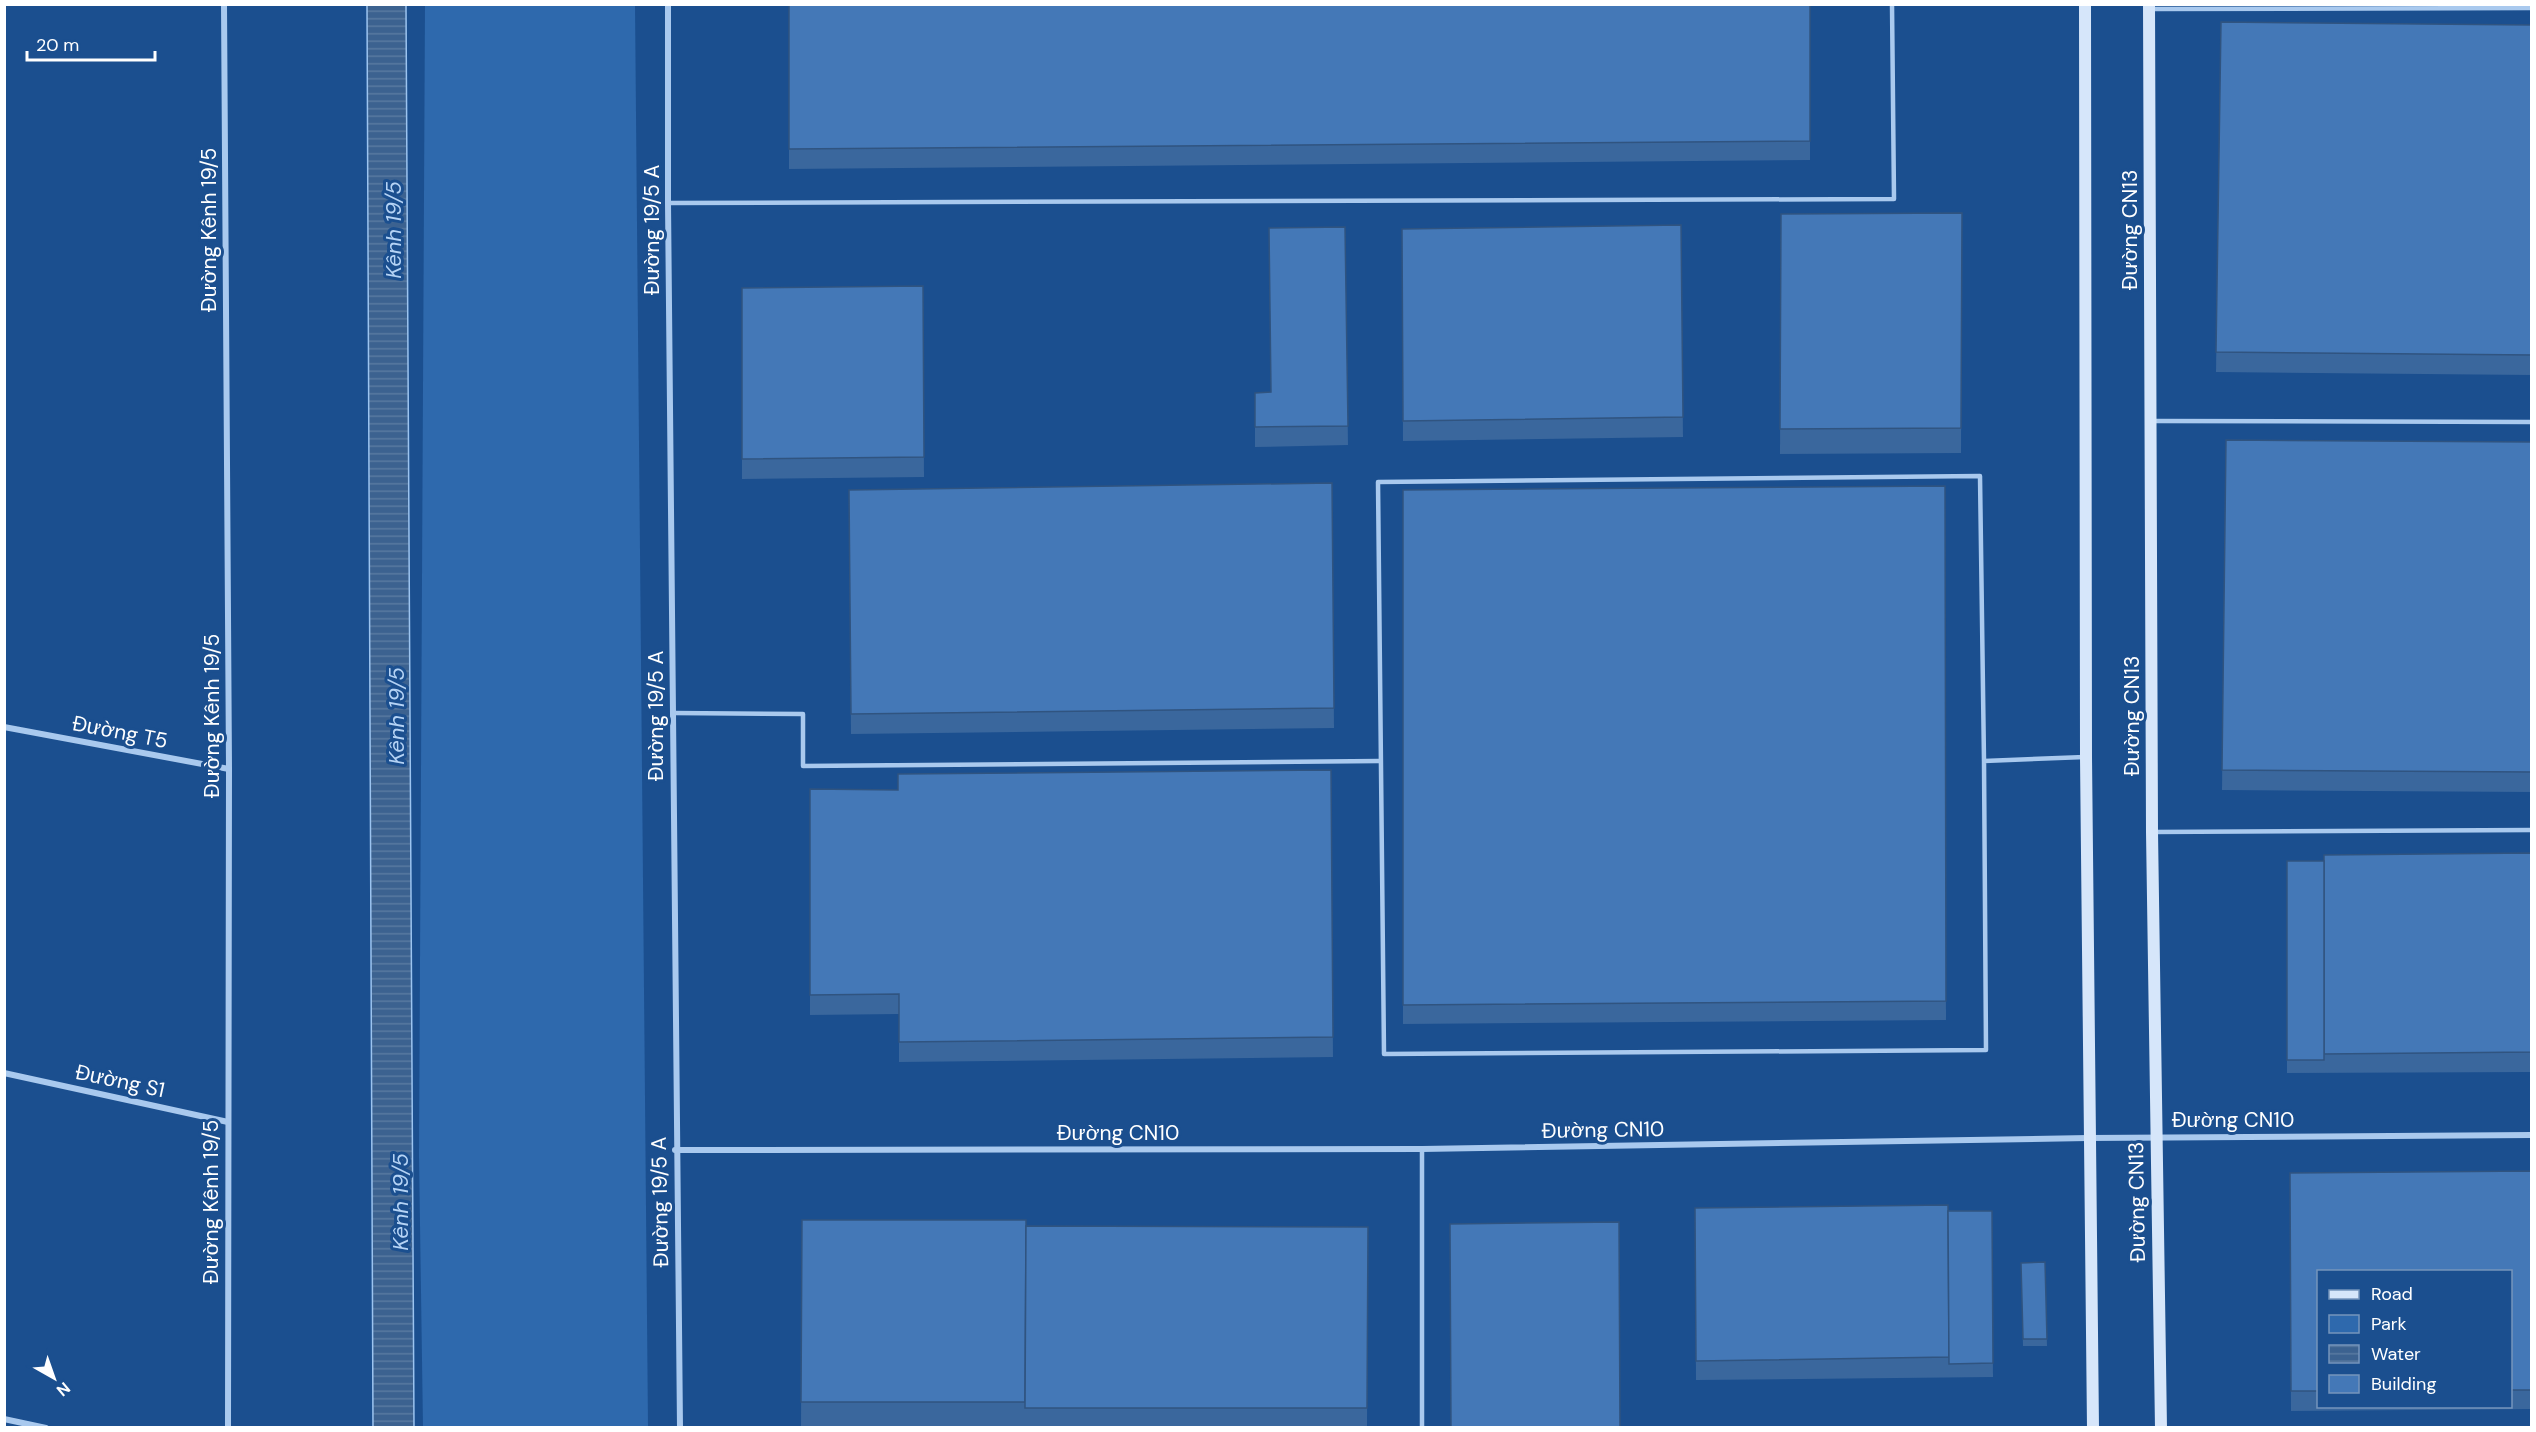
<svg xmlns="http://www.w3.org/2000/svg" width="2536" height="1432" font-family="'DM Sans',sans-serif">
  <style>
    .green { fill: #2e69ad }
    .water { fill: url(#water-rules); stroke: #9cc4f0; stroke-width: 1.5 }
    .lines { fill: none; stroke-linecap: round; stroke-linejoin: round }
    .lane { stroke: #a9c9ee; stroke-width: 4.5 }
    .street { stroke: #a9c9ee; stroke-width: 6 }
    .secondary { stroke: #d6e6fa; stroke-width: 12 }
    .wall { fill: #3a679d; fill-rule: evenodd }
    .building { fill: #4478b7; stroke: #305480; stroke-width: 1.5 }
    .labels { text-anchor: middle; dominant-baseline: central; stroke-width: 6; stroke-linejoin: round; paint-order: stroke }
    .street-label { font-size: 21px; fill: #fff; stroke: #1b4f8f }
    .water-label { font-size: 22px; font-style: italic; fill: #b5d3f5; stroke: #1b4f8f }
  </style>
  <defs>
    <pattern id="water-rules" width="6" height="5" patternUnits="userSpaceOnUse" patternTransform="scale(1.5)"><rect width="6" height="5" fill="#3c6290"/><path d="M0 2.5h6" fill="none" stroke="#597aa1"/></pattern>
  </defs>
  <rect width="100%" height="100%" fill="#1b4f8f"/>
  <polygon class="green" points="425,5 635,5 648,1427 423,1427 419,1156"/>
  <polygon class="water" points="367,5 406,5 414,1428 373,1427"/>
  <g class="lines">
    <g class="lane">
      <polyline points="2151,9 2532,8"/>
      <polyline points="668,203 1894,199 1892,4"/>
      <polyline points="2152,421 2532,422"/>
      <polyline points="673,713 803,714 803,766 1379,761"/>
      <polyline points="1984,761 1986,1050 1384,1054 1378,482 1980,476 1984,761 2085,757"/>
      <polyline points="2153,832 2532,830"/>
      <polyline points="1422,1428 1422,1149"/>
    </g>
    <g class="street">
      <polyline points="224,4 229,769 228,1428"/>
      <polyline points="668,4 668,203 680,1428"/>
      <polyline points="4,727 229,769"/>
      <polyline points="4,1073 228,1122"/>
      <polyline points="675,1150 1422,1149 2088,1138 2532,1135"/>
      <polyline points="4,1419 46,1428"/>
    </g>
    <g class="secondary">
      <polyline points="2085,4 2086,757 2093,1428"/>
      <polyline points="2149,4 2152,832 2161,1428"/>
    </g>
  </g>
  <g class="wall">
    <polygon points="789,4 1810,4 1810,160 789,169"/>
    <polygon points="2221,22 2532,25 2532,375 2216,372"/>
    <polygon points="1962,213 1961,453 1780,454 1781,214"/>
    <polygon points="1681,225 1683,437 1403,441 1402,229"/>
    <polygon points="1345,227 1348,445 1255,447 1255,393 1271,392"/>
    <polygon points="923,286 924,477 742,479 742,288"/>
    <polygon points="2226,440 2532,442 2532,792 2222,790"/>
    <polygon points="1332,483 1334,728 851,734 849,490"/>
    <polygon points="1945,486 1946,1020 1403,1024 1403,490"/>
    <polygon points="1331,770 1333,1057 899,1062 899,1014 810,1015 810,789 898,790"/>
    <polygon points="2532,853 2532,1072 2287,1073 2287,861 2324,861"/>
    <path d="M2532 1171V1409L2291 1411 2290 1173ZM2319 1272H2511V1407H2319Z"/>
    <polygon points="1695,1208 1992,1211 1993,1377 1696,1380"/>
    <polygon points="802,1220 1026,1226 1368,1227 1367,1427 801,1427"/>
    <polygon points="2045,1262 2047,1346 2023,1346 2021,1263"/>
  </g>
  <g class="building">
    <polygon points="789,4 1810,4 1810,141 789,149"/>
    <polygon points="2221,22 2532,25 2532,355 2216,352"/>
    <polygon points="1962,213 1961,428 1780,429 1781,214"/>
    <polygon points="1681,225 1683,417 1403,421 1402,229"/>
    <polygon points="1345,227 1348,426 1255,427 1255,393 1271,392 1269,228"/>
    <polygon points="923,286 924,457 742,459 742,288"/>
    <polygon points="2226,440 2532,442 2532,772 2222,770"/>
    <polygon points="1332,483 1334,708 851,714 849,490"/>
    <polygon points="1945,486 1946,1001 1403,1005 1403,490"/>
    <polygon points="1331,770 1333,1037 899,1042 899,994 810,995 810,789 898,790 898,774"/>
    <polygon points="2532,853 2532,1052 2324,1054 2324,855"/>
    <rect x="2287" y="861" width="37" height="199"/>
    <polygon points="2532,1171 2532,1390 2511,1390 2511,1272 2319,1272 2319,1391 2291,1391 2290,1173"/>
    <polygon points="1948,1205 1949,1357 1696,1361 1695,1208"/>
    <polygon points="1948,1211 1992,1211 1993,1363 1949,1364"/>
    <polygon points="802,1220 1026,1220 1025,1402 801,1402"/>
    <polygon points="1619,1222 1620,1428 1451,1428 1450,1224"/>
    <polygon points="1026,1226 1368,1227 1367,1408 1025,1408"/>
    <polygon points="2045,1262 2047,1339 2023,1339 2021,1263"/>
  </g>
  <g class="labels">
    <g class="street-label">
      <text transform="translate(209 230) rotate(-90)">Đường Kênh 19/5</text>
      <text transform="translate(652 230) rotate(-90)">Đường 19/5 A</text>
      <text transform="translate(2130 230) rotate(-90)">Đường CN13</text>
      <text transform="translate(212 716) rotate(-90)">Đường Kênh 19/5</text>
      <text transform="translate(656 716) rotate(-90)">Đường 19/5 A</text>
      <text transform="translate(2132 716) rotate(-90)">Đường CN13</text>
      <text transform="translate(120 732) rotate(11)">Đường T5</text>
      <text transform="translate(120 1081) rotate(12)">Đường S1</text>
      <text x="2233" y="1120">Đường CN10</text>
      <text transform="translate(1603 1130) rotate(-1)">Đường CN10</text>
      <text x="1118" y="1133">Đường CN10</text>
      <text transform="translate(211 1202) rotate(-90)">Đường Kênh 19/5</text>
      <text transform="translate(660 1202) rotate(-91)">Đường 19/5 A</text>
      <text transform="translate(2137 1202) rotate(-91)">Đường CN13</text>
    </g>
    <g class="water-label">
      <text transform="translate(393 230) rotate(-90)">Kênh 19/5</text>
      <text transform="translate(396 716) rotate(-90)">Kênh 19/5</text>
      <text transform="translate(400 1202) rotate(-90)">Kênh 19/5</text>
    </g>
  </g>
  <rect width="2536" height="1432" fill="none" stroke="#ffffff" stroke-width="12"/>
  <rect x="2317" y="1270" width="195" height="138" fill="#1b4f8f" stroke="#7695bc" stroke-width="1.5"/>
  <rect x="2329" y="1290" width="30" height="9" fill="#d6e6fa" stroke="#7695bc" stroke-width="1.5"/>
  <text x="2371" y="1300" font-size="18" fill="#ffffff">Road</text>
  <rect x="2329" y="1315" width="30" height="18" fill="#2e69ad" stroke="#7695bc" stroke-width="1.5"/>
  <text x="2371" y="1330" font-size="18" fill="#ffffff">Park</text>
  <rect x="2329" y="1345" width="30" height="18" fill="url(#water-rules)" stroke="#7695bc" stroke-width="1.5"/>
  <text x="2371" y="1360" font-size="18" fill="#ffffff">Water</text>
  <rect x="2329" y="1375" width="30" height="18" fill="#4478b7" stroke="#7695bc" stroke-width="1.5"/>
  <text x="2371" y="1390" font-size="18" fill="#ffffff">Building</text>
  <g transform="translate(54 1378) rotate(140)" stroke="#1b4f8f" stroke-width="4.5" paint-order="stroke">
  <path d="M0-4.5L10 22L0 15L-10 22Z" fill="#ffffff"/>
  <text y="-9" font-size="16" font-weight="bold" text-anchor="middle" fill="#ffffff">N</text>
  </g>
  <path d="M27 51v9h128v-9" fill="none" stroke="#ffffff" stroke-width="3"/>
  <text x="36" y="51" font-size="18" fill="#ffffff" stroke="#1b4f8f" stroke-width="4.5" paint-order="stroke">20 m</text>
</svg>
